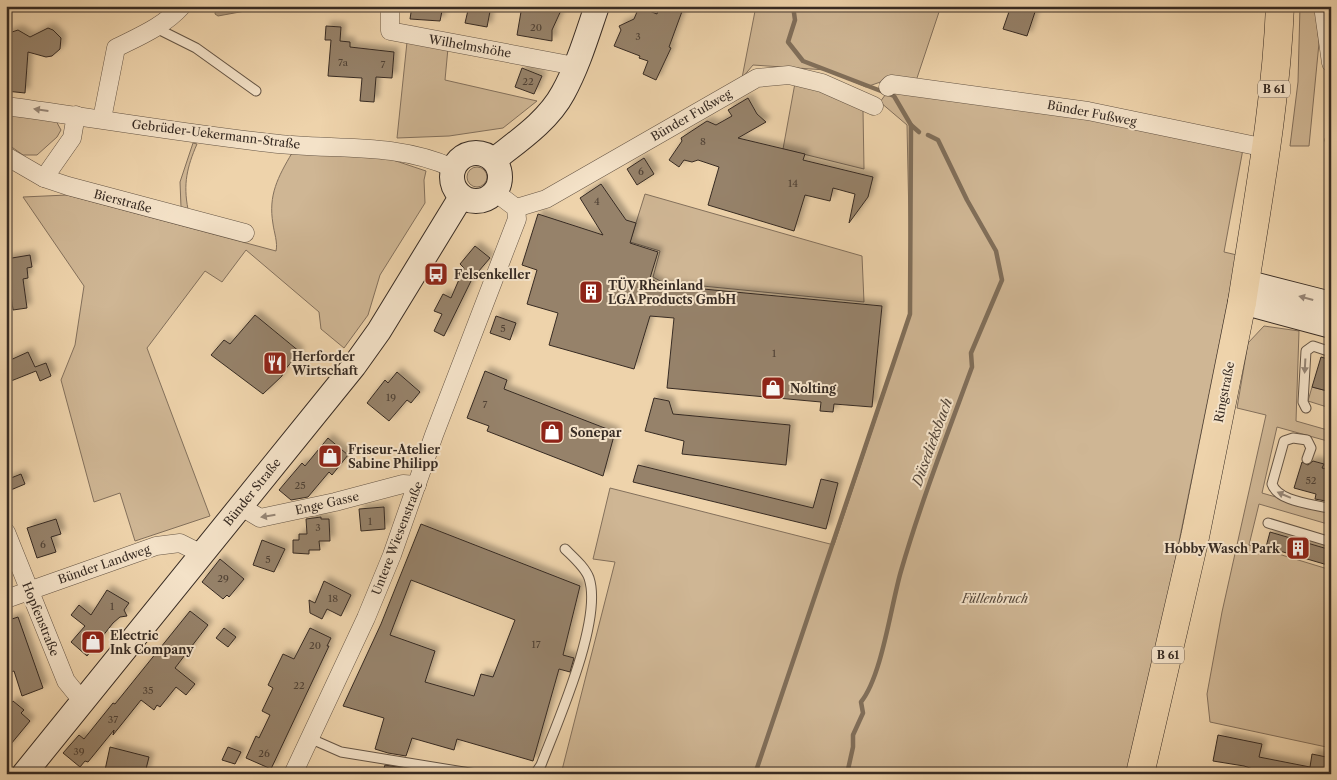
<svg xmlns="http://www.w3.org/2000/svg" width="1337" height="780" font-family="'Libre Caslon Text',serif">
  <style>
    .green { fill: #cfb694; stroke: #83705c }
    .water { fill: #b09a7d; stroke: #806e59 }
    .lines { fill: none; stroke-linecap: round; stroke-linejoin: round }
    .stream { stroke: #806e59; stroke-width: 4.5 }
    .building { fill: #96826a; stroke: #372b23; fill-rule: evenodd; filter: url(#shadow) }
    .lane-casing { stroke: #655545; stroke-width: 11 }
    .street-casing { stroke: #655545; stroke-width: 19 }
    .secondary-casing { stroke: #372b23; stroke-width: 26 }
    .primary-casing { stroke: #372b23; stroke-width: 29 }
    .highway-casing { stroke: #372b23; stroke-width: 29 }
    .lane { stroke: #f4e2c8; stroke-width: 9 }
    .street { stroke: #f4e2c8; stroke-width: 18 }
    .secondary { stroke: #f4e2c8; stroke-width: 24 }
    .primary { stroke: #eed3ab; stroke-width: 28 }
    .highway { stroke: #eed3ab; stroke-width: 28 }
    .oneway { fill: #968676 }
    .labels { text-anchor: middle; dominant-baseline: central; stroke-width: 4; stroke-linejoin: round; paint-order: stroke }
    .number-label { font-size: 10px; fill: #4f4135 }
    .shield { fill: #f4e2c8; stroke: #706254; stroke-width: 1 }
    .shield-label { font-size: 11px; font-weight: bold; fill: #372b23 }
    .street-label { font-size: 12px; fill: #372b23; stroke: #f4e2c8 }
    .poi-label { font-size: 12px; font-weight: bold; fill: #372b23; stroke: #f4e2c8; text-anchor: start }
    .park-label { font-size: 12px; font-style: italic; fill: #55473a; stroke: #f4e2c8 }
    .water-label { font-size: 14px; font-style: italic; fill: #55473a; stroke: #f4e2c8 }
  </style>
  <defs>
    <filter id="shadow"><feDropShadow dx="4.5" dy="-4.5" stdDeviation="2.5" flood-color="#0004"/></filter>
  </defs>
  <rect width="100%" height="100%" fill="#eed3ab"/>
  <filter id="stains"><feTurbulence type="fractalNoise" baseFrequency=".004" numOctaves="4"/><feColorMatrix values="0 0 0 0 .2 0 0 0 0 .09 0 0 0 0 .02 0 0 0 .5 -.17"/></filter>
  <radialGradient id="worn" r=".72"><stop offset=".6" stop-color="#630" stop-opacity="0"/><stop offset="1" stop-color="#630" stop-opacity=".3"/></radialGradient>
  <g class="green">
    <polygon points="756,6 941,6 915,84 892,78 866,87 826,70 753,65 742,78"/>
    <polygon points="1300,6 1315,6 1319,43 1309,146 1290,146 1298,82"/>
    <polygon points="407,42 448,48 445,80 537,101 503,128 449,136 397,138"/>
    <polygon points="795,83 810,87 863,110 864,169 783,149"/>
    <polygon points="891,87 1087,115 1243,149 1224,252 1237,255 1164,616 1127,774 561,774 615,562 593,559 610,488 834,545 911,314 907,125 880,102"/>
    <polygon points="6,113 55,119 61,130 57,137 37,155 23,155 6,143"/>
    <path d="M193 143 197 144C187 167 183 184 188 209L181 207 180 182Z"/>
    <path d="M292 153 381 156 426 171 424 180 425 203 380 275 368 315 344 348 321 329 319 312 246 250 222 282 205 271 147 348 210 516 135 541 120 493 94 502 61 380 75 345 84 286 23 197 67 195 276 251C278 243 274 232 273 224 268 195 278 177 292 153Z"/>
    <circle cx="477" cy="177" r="10"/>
    <polygon points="645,194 862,256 864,302 662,282 653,277 660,251 630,242"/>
    <polygon points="1264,326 1299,331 1296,421 1331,431 1331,442 1277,427 1262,493 1331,513 1331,525 1259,504 1249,545 1331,570 1331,748 1210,722 1207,694 1222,612 1266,415 1237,408 1248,343"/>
    <polygon points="1312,387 1331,392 1327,407 1308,401"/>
  </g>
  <polygon class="water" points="216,6 260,6 256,9 218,16 215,14"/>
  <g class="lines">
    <g class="stream">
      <polyline points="793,6 795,20 788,42 803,61 894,96 911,125 919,132"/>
      <polyline points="755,774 910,314 911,125"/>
      <path d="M847 774 853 747V735L863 713 861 702C882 676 891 605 901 571 921 502 947 435 972 367L971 353 1002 280 996 251 967 200 938 140 928 135"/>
    </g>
  </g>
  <g class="building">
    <polygon points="412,6 443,6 440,21 410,19"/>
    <polygon points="469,6 491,6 487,27 465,23"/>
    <polygon points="522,6 563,6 552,30 552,41 517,35"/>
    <polygon points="659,6 684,6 669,47 671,48 656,80 643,74 648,61 639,58 640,56 614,46 621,30 619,26 634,19 639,7 657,14"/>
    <polygon points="1011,6 1037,6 1027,36 1003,29"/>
    <polygon points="326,26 341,27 340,41 350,42 350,47 394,52 392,78 376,77 374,102 360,101 362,78 328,76 331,40 325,40"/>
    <polygon points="48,28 53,30 61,38 60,49 52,56 46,57 28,52 25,93 6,91 6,34 18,30 30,37"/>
    <polygon points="522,68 542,76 534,94 515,87"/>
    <polygon points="748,98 757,114 766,122 738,138 805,154 803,160 873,177 868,197 849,223 855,194 833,188 830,201 805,195 794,231 708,205 719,167 698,160 692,162 684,160 679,167 669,160 682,141 681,138 707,121 716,125 732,116 728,110"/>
    <polygon points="644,158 654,174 637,185 627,169"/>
    <polygon points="601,184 626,220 636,223 630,243 658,252 650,278 661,285 882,306 872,407 834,404 833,412 820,411 821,402 667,388 674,318 650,316 634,369 549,345 558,313 527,304 537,270 522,265 538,214 603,235 580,198"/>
    <polygon points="475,246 490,258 472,279 444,336 434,331 442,314 434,311 443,294 451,298 464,268 460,264"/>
    <polygon points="30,255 32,267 27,268 28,278 23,279 27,308 13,310 10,287 6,288 6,259"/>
    <polygon points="255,315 300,352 283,372 282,376 263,394 211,355 224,340 230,344"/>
    <polygon points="496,316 516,323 510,340 490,333"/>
    <polygon points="28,352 35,367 46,363 51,376 40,381 36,371 11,381 9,377 6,379 6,362"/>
    <polygon points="1321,357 1331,360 1331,392 1312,387"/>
    <polygon points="485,371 507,380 504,389 615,432 603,476 487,431 489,426 467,418"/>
    <polygon points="397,372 420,392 411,403 407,400 389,421 367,403 385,380 388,383"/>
    <polygon points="654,398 669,401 673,414 790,425 786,465 682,454 684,441 645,431"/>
    <polygon points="328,438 348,455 332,475 329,472 308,497 291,500 279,490 302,463 305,466"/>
    <polygon points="1313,461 1324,464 1322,468 1331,470 1331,502 1315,499 1316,494 1294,488 1302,462 1308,465"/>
    <polygon points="638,465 813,508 821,479 838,483 826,529 633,482"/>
    <polygon points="21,474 25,484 6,492 6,480"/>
    <polygon points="384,507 385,529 361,531 359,509"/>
    <polygon points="321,517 321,519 329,519 330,541 319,541 320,550 309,550 309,554 293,553 293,540 299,540 299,534 307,534 306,519"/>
    <polygon points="56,519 61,534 51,537 56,552 37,558 27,528"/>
    <path d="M421 524 580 586 563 655 574 658 570 672 559 669 533 761 457 739 454 750 412 738 406 756 388 753 375 749 384 718 343 706 381 624ZM411 580 515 620 493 677 481 674 474 696 425 682 435 651 390 635Z"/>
    <polygon points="1270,532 1331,550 1331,566 1266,547"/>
    <polygon points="262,540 285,549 274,572 253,565"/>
    <polygon points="220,559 244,579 229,597 227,595 223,599 202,582"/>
    <polygon points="324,581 351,595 341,616 327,609 322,619 310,613 309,600 315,603"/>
    <polygon points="107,590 129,603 124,610 127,616 120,617 113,623 87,656 71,642 85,626 71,615 79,605 91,615"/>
    <polygon points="190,611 208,625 175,668 195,684 186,695 176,687 160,707 157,705 154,710 141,700 113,735 114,730 88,762 85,761 80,767 63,753 79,735 84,739 113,703 115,704"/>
    <polygon points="18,617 43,688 22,696 14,671 6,674 6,621"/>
    <polygon points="224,628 236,637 228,647 216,638"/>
    <polygon points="310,628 331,638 327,646 329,646 271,769 246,758 256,736 259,738 270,715 262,711 273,688 268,685 283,654 294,659"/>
    <polygon points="13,701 24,710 21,713 30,721 6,750 6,710"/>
    <polygon points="1218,735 1262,744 1259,757 1310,767 1312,754 1331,758 1331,774 1256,774 1256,770 1244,766 1213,761"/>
    <polygon points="110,747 149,757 145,773 133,770 132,773 122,771 121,774 105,770"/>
    <polygon points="228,747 241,752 235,764 222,760"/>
    <polygon points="385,765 403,768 401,774 382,774"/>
  </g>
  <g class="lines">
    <g class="lane-casing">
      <g id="lane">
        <polyline points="156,28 196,48 256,91"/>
        <polyline points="1330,140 1331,144"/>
        <polyline points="1306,408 1303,402 1306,351 1313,346 1331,352"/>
        <path d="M1307 459 1311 448 1307 440 1293 438 1284 441 1272 484C1278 502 1314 504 1331 509"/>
        <polyline points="1268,523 1331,542"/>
        <polyline points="309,738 341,752 476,774"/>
        <path d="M535 774 541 765C557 723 603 620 589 578 585 567 573 557 565 549"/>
      </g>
    </g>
    <g class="street-casing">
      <g id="street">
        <polyline points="390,6 390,31 575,66"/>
        <polyline points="1323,6 1331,63"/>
        <polyline points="888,87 891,84 1088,111 1266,148"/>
        <path d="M6 106C94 118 182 133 270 143 333 151 392 141 453 168"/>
        <path d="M102 119 116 48C140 36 164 26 182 6"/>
        <polyline points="6,156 44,178 68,186 245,233"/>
        <polyline points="44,178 72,138 76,115"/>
        <polyline points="516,208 546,199 757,78 789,75 822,83 874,106"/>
        <polyline points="240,506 260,518 335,502 403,484 417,485"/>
        <polyline points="6,532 66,681 83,702"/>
        <polyline points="6,599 156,546 180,543 202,554"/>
        <polyline points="293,774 366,618 392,555 434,435 517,219 516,208 495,192"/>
      </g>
    </g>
    <g class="secondary-casing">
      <g id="secondary">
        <circle cx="476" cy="177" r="24"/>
        <path d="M494 160C518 141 548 121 563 93 578 66 587 35 597 6"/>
        <polyline points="1245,282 1331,304"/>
        <polyline points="1242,302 1331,326"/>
        <polyline points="24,774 354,366 379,331 461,197"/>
      </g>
    </g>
    <g class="primary-casing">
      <path id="primary" d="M1242 302C1257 204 1276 106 1280 6"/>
    </g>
    <g class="highway-casing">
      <polyline id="highway" points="1140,774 1195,537 1242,302"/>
    </g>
    <use href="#lane" class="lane"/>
    <use href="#street" class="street"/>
    <use href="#secondary" class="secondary"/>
    <use href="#primary" class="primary"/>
    <use href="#highway" class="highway"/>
  </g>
  <defs><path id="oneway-solid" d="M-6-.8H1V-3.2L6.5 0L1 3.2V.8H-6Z" transform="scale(1.25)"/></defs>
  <g class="oneway">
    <use href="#oneway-solid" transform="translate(41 110) rotate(-172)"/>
    <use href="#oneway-solid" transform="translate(1306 298) rotate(-165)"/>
    <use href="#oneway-solid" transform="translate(1305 366) rotate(93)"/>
    <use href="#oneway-solid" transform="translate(1284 495) rotate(-157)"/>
    <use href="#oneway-solid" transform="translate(268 516) rotate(171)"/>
  </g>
  <defs>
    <g id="bus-square" transform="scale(1.25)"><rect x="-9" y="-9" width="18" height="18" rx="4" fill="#8f2418" stroke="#f4e2c8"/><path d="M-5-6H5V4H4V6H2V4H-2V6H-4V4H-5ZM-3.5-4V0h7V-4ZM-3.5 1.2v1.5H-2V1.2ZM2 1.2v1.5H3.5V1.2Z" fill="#fff"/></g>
    <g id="building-square" transform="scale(1.25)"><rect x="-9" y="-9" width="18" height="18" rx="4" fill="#8f2418" stroke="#f4e2c8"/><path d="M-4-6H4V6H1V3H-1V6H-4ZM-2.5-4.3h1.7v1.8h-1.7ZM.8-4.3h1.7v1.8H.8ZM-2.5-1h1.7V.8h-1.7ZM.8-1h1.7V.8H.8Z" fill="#fff"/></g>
    <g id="restaurant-square" transform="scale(1.25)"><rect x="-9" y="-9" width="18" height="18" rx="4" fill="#8f2418" stroke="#f4e2c8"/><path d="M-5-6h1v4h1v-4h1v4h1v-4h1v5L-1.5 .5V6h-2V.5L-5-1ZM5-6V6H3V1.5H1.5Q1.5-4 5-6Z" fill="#fff"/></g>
    <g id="shop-square" transform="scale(1.25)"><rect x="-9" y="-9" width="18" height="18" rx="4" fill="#8f2418" stroke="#f4e2c8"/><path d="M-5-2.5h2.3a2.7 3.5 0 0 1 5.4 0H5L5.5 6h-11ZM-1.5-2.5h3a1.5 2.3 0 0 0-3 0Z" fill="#fff"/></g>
  </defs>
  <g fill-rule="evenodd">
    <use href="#bus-square" x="436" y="274"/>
    <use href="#building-square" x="591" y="292"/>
    <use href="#restaurant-square" x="275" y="363"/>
    <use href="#shop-square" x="773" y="388"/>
    <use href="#shop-square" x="552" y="432"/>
    <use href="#shop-square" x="330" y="456"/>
    <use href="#building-square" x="1298" y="548"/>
    <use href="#shop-square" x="93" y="642"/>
  </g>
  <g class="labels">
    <g class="number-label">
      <text x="536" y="27">20</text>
      <text x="638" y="36">3</text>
      <text x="343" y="62">7a</text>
      <text x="383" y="64">7</text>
      <text x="528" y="81">22</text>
      <text x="703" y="141">8</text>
      <text x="641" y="171">6</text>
      <text x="793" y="183">14</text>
      <text x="597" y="201">4</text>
      <text x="503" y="328">5</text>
      <text x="774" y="353">1</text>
      <text x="391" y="397">19</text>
      <text x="485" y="404">7</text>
      <text x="1311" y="480">52</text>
      <text x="300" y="485">25</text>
      <text x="370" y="521">1</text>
      <text x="318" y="527">3</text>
      <text x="43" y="544">6</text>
      <text x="268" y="559">5</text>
      <text x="223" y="578">29</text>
      <text x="333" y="598">18</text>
      <text x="112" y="606">1</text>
      <text x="536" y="644">17</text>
      <text x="315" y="645">20</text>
      <text x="299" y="685">22</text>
      <text x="148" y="690">35</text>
      <text x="113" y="719">37</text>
      <text x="79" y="751">39</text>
      <text x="264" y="753">26</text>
    </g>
    <g class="shield">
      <rect x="1258" y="80.5" width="32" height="17" rx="4"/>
      <rect x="1152" y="646.5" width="32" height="17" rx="4"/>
    </g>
    <g class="shield-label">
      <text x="1274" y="89">B 61</text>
      <text x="1168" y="655">B 61</text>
    </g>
    <g class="street-label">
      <text transform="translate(470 46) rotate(10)">Wilhelmshöhe</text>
      <text transform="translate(1092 113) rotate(11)">Bünder Fußweg</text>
      <text transform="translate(691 115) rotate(-30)">Bünder Fußweg</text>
      <text transform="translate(216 134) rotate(7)">Gebrüder-Uekermann-Straße</text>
      <text transform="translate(123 201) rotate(15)">Bierstraße</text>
      <text transform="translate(1224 392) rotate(-79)">Ringstraße</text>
      <text transform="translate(252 492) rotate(-51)">Bünder Straße</text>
      <text transform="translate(327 503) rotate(-13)">Enge Gasse</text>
      <text transform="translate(397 538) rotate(-69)">Untere Wiesenstraße</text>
      <text transform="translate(104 564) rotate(-19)">Bünder Landweg</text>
      <text transform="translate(41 619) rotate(68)">Hopfenstraße</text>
    </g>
    <g class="poi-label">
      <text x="454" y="274">Felsenkeller</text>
      <text x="608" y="285">TÜV Rheinland<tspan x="608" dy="14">LGA Products GmbH</tspan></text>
      <text x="292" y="356">Herforder<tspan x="292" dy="14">Wirtschaft</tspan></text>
      <text x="790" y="388">Nolting</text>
      <text x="570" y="432">Sonepar</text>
      <text x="348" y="449">Friseur-Atelier<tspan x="348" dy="14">Sabine Philipp</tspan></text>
      <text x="1280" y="548" text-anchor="end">Hobby Wasch Park</text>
      <text x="110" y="635">Electric<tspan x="110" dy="14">Ink Company</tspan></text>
    </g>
    <g class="park-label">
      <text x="995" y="598">Füllenbruch</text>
    </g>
    <g class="water-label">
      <text transform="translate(932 442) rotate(-70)">Düsedieksbach</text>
    </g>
  </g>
  <rect width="1337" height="780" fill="none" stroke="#eed3ab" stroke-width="25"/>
  <rect x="8" y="8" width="1322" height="765" fill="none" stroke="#372b23" stroke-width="2.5"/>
  <rect x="12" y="12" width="1312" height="755" fill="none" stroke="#372b23"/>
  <rect width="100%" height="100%" filter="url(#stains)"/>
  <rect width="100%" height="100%" fill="url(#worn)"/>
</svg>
